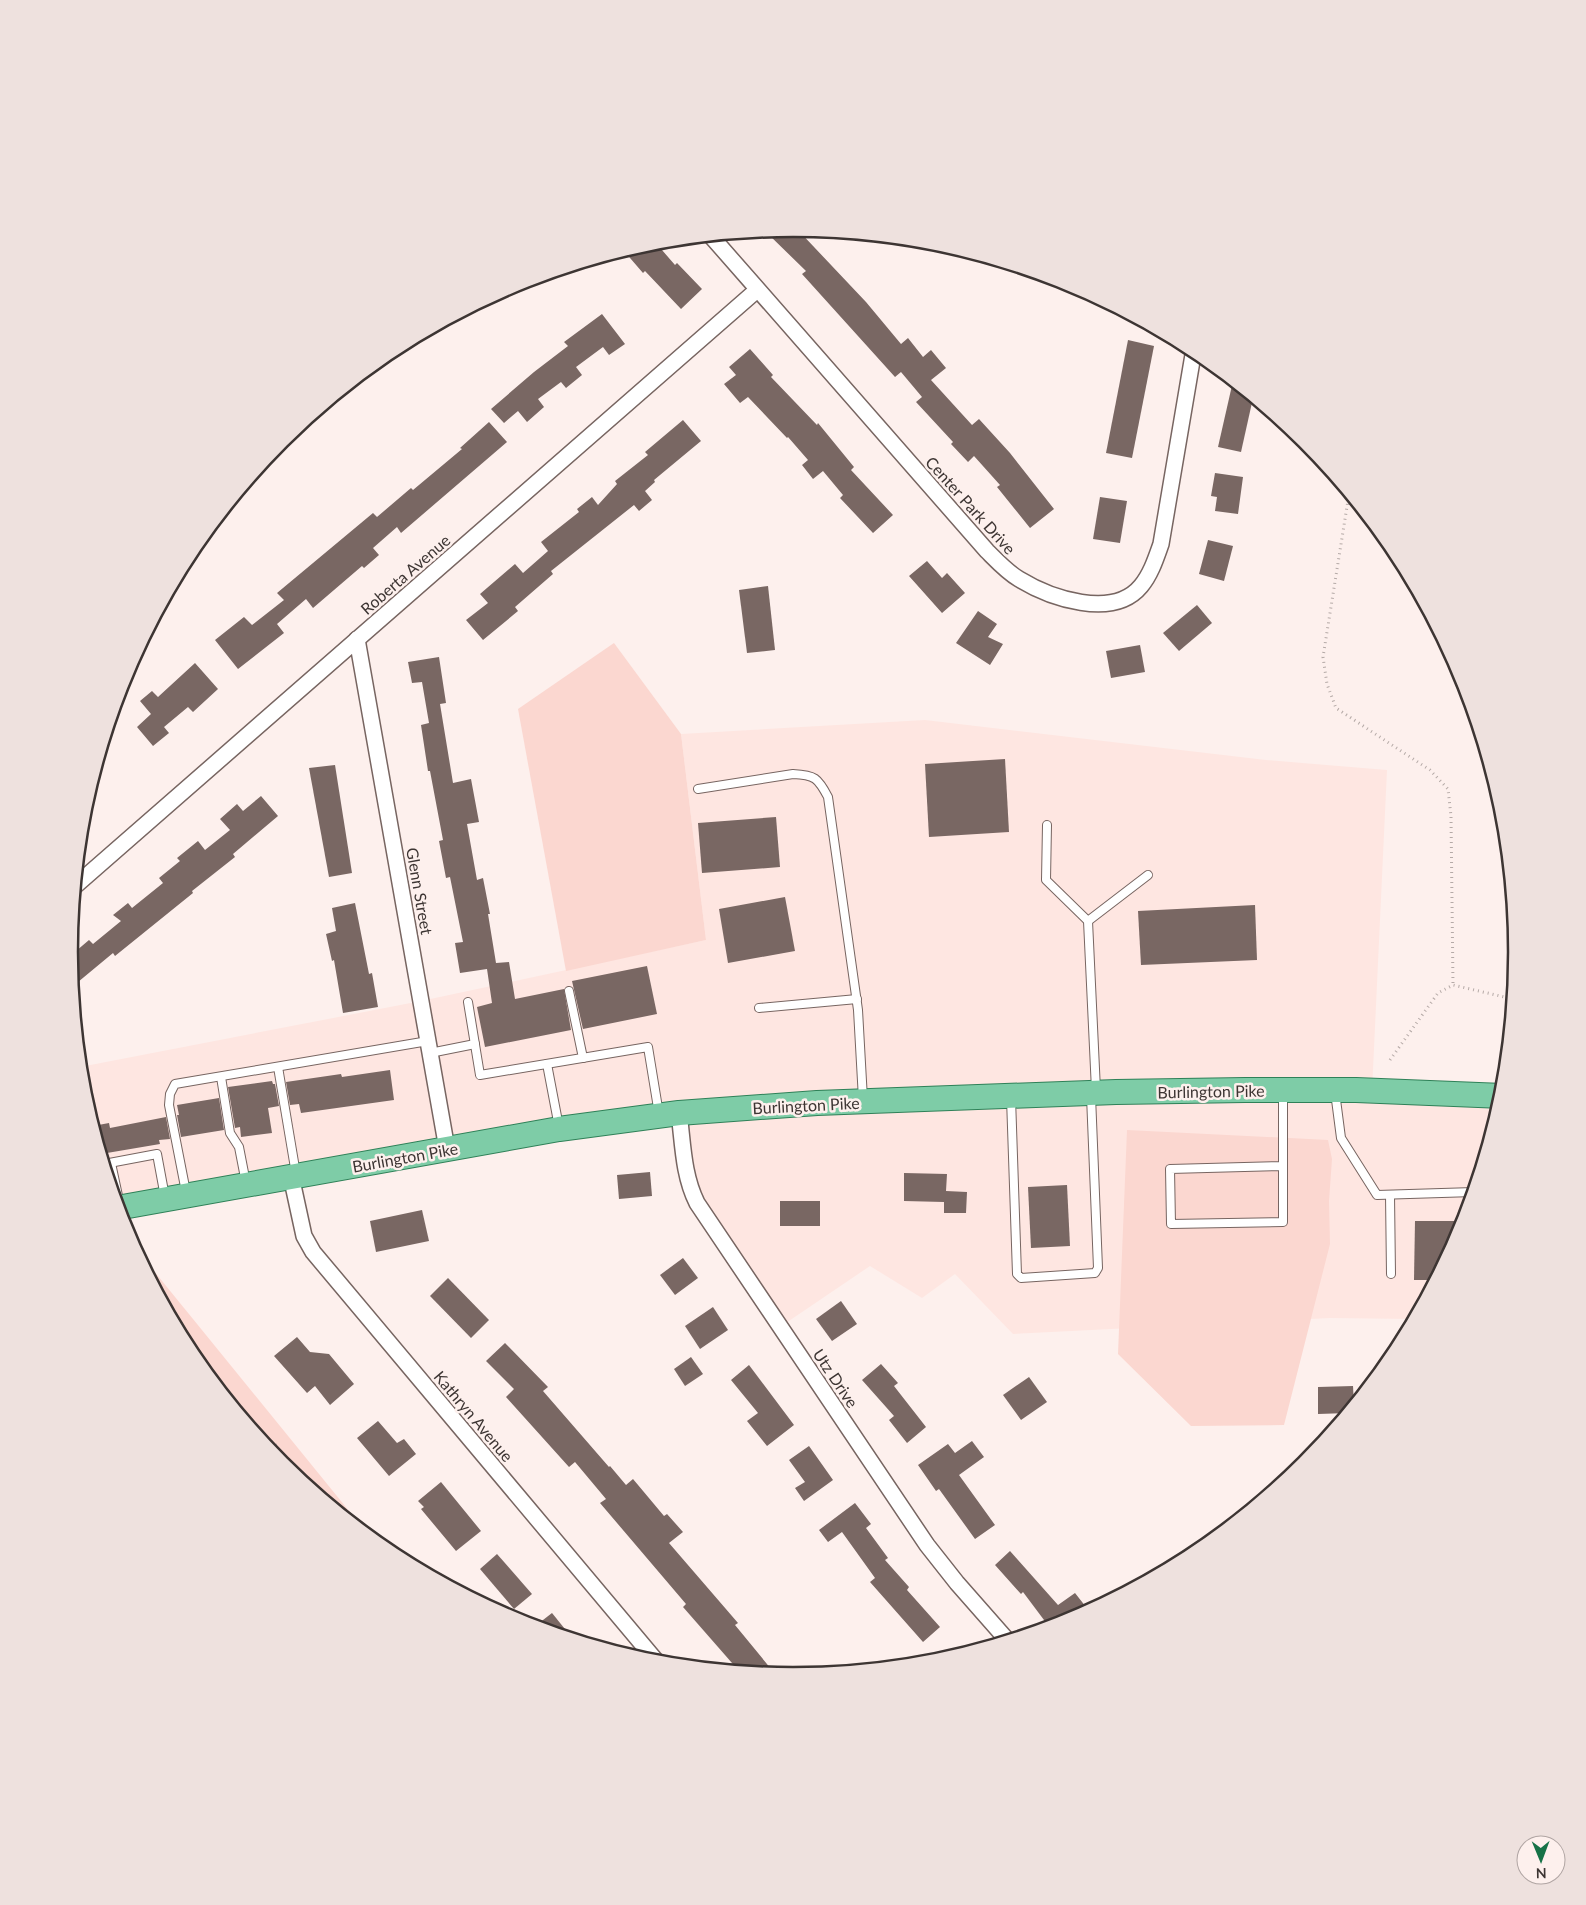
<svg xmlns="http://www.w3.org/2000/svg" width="1586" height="1905" font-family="Lato,sans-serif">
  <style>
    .built { fill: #fee6e1 }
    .green { fill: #fbd7d0 }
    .building { fill: #796763 }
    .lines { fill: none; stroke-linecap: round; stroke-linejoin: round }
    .lane-casing { stroke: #776561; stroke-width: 10 }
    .street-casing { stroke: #776561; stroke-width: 18 }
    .primary-casing { stroke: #2f8158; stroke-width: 26 }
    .path { stroke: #b5aaa7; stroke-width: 3; stroke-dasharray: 1 4; stroke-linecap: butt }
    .lane { stroke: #fff; stroke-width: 8 }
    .street { stroke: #fff; stroke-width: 15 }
    .primary { stroke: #7ecca7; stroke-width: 24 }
    .labels { text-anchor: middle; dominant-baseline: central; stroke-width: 5; stroke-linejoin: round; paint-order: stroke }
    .street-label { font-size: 16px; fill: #3d3533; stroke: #fdf0ed }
    .rim { fill: none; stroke: #3d3533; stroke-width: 2.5 }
  </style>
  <rect width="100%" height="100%" fill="#fdf0ed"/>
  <polygon class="built" points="925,720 1266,760 1387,770 1372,1091 1503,1096 1462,1230 1414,1319 1330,1318 1013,1334 955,1274 922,1298 870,1266 780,1327 690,1189 679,1113 117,1208 83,1094 80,1067 421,1001 706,940 681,734"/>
  <g class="green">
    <polygon points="614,643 681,734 706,940 566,971 518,709"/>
    <polygon points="1127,1130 1328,1140 1332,1159 1329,1201 1330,1244 1284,1425 1191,1426 1118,1354"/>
    <polygon points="132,1244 371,1538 281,1464 191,1355"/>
  </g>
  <g class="building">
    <polygon points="797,229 866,302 901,344 908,338 923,357 931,350 946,368 931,380 972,425 979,419 1010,453 1054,509 1030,528 997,487 1000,485 974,456 968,462 951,444 953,442 916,402 922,397 901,372 895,377 802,274 806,271 765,231"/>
    <polygon points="655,242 675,265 677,263 702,289 681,309 645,271 643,273 624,251"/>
    <polygon points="602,314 625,344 609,355 603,347 576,367 582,375 566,388 561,382 538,399 544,407 527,422 518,411 504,423 491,409 534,372 568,346 564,342"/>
    <polygon points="1128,340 1154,346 1132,458 1106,453"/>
    <polygon points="750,349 773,375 771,377 817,425 818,423 854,467 851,470 893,515 873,533 840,498 843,495 823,471 813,479 802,465 808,460 788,437 787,438 748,397 740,403 724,384 736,375 729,367"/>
    <polygon points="1233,381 1253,398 1241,452 1218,447"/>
    <polygon points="683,420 701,441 654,480 655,482 645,491 652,500 639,511 634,505 551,571 553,574 515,607 518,611 483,640 466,620 488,603 480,594 515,564 523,573 548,551 541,542 579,512 577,509 592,497 598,505 617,484 615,481 648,455 645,452"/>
    <polygon points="489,422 507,442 401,533 397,527 373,548 379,555 364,568 362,566 313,608 306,599 277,624 284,633 238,669 215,640 244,617 252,625 284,600 277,593 373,513 377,517 411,488 413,490 462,449 460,448"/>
    <polygon points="1215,473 1243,477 1238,514 1215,511 1217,497 1211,496"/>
    <polygon points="1100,497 1127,501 1120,543 1093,539"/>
    <polygon points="1208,540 1233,546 1224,581 1199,574"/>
    <polygon points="927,561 942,578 947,573 965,593 942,613 909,576"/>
    <polygon points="768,586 775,650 747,653 739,590"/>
    <polygon points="1197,605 1212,623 1179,651 1163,633"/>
    <polygon points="978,611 997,624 988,637 1003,644 990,665 956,643"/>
    <polygon points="1140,645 1145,672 1111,678 1106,651"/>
    <polygon points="439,657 446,703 440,704 453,783 471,779 479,822 467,824 477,880 483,878 490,914 488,914 496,963 509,962 515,999 564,989 571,1030 485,1047 477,1007 492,1003 487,969 460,973 455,943 463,942 450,877 446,878 439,841 443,840 430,771 428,771 421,725 429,723 422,682 412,683 408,662"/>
    <polygon points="195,663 218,689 193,712 188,707 164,727 169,733 153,746 137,727 151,714 140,701 152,691 158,697"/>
    <polygon points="1005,759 1009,832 929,837 925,764"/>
    <polygon points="335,765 352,873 329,877 309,768"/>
    <polygon points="261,796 278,816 233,854 235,857 192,891 193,893 115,956 113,953 72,987 69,957 89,940 93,944 121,921 113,915 128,903 132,908 163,883 159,878 180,861 177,858 198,841 205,850 230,830 220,819 237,804 243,811"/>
    <polygon points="776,817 780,867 702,873 698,823"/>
    <polygon points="785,897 795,951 728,963 719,909"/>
    <polygon points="355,903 369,974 372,973 378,1007 343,1013 334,960 332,961 326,934 336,931 332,908"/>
    <polygon points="1255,905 1257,960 1141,965 1138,911"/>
    <polygon points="647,966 657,1014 583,1029 572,981"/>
    <polygon points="390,1070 394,1100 301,1113 299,1104 290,1105 286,1082 341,1074 342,1077"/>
    <polygon points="272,1081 273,1084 275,1084 279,1106 268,1108 272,1133 241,1137 240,1127 235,1128 228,1087"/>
    <polygon points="219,1098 224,1130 181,1137 177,1115 179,1115 177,1105"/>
    <polygon points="166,1117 170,1139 159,1140 160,1144 101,1154 93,1126 109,1123 110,1128"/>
    <polygon points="650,1172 652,1196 619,1199 617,1175"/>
    <polygon points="904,1173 947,1174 946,1191 967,1192 966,1213 944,1213 944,1202 904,1201"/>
    <polygon points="1067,1185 1070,1246 1031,1248 1028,1187"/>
    <rect x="780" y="1201" width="40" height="25"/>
    <polygon points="422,1210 429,1241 376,1252 370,1221"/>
    <polygon points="1415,1221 1465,1221 1462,1230 1435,1280 1414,1280"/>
    <polygon points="683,1258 698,1278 675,1295 660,1275"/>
    <polygon points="448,1278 489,1320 471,1338 430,1296"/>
    <polygon points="841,1301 857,1324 832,1341 816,1319"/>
    <polygon points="713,1307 728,1330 700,1349 685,1326"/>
    <polygon points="297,1337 310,1352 329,1354 354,1384 330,1405 315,1386 307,1393 274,1356"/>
    <polygon points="505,1343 548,1387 543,1391 609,1467 610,1466 626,1485 633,1479 664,1516 667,1514 683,1532 669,1543 738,1623 735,1625 776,1675 739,1671 683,1607 686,1604 600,1503 606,1499 575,1462 569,1467 506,1397 514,1389 486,1361"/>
    <polygon points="691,1357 703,1374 685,1386 674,1369"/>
    <polygon points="881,1364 898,1383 894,1386 926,1427 907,1443 889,1420 894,1416 862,1380"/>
    <polygon points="749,1365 794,1425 767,1446 747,1421 758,1413 731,1380"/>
    <polygon points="1029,1377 1047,1402 1021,1420 1003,1395"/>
    <polygon points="1353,1386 1354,1405 1348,1413 1318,1414 1318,1387"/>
    <polygon points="378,1421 397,1443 404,1439 416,1454 389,1476 357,1438"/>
    <polygon points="972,1441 984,1457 959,1475 995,1525 975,1539 939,1489 936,1491 918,1465 948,1444 955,1453"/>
    <polygon points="809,1446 833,1480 804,1501 795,1488 805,1482 789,1460"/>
    <polygon points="441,1482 481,1531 456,1551 421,1509 424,1507 418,1501"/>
    <polygon points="855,1503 871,1524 866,1528 888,1558 885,1560 909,1587 907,1590 940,1627 923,1642 870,1582 875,1578 842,1532 828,1542 819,1530"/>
    <polygon points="1010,1551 1058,1605 1075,1593 1086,1607 1065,1623 1050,1628 1023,1592 1021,1594 995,1565"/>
    <polygon points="497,1554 532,1594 514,1609 480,1569"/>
    <polygon points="552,1613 573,1639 534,1627"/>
  </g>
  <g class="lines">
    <g class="lane-casing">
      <g id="lane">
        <path d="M698 789 793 774C815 775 818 778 828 797L858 1010 863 1099"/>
        <polyline points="1047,825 1046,880 1088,921 1096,1090"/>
        <polyline points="1088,921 1148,875"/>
        <polyline points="569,991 583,1058"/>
        <polyline points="468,1002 480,1075 648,1047 659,1114"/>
        <polyline points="759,1008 857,999"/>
        <polyline points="430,1053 475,1044"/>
        <polyline points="547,1064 559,1127"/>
        <polyline points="278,1067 296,1174"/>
        <polyline points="221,1077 230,1133 239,1147 246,1183"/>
        <polyline points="1335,1092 1341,1138 1377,1195 1474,1192"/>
        <polyline points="1011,1098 1017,1274 1021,1278 1095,1273 1098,1268 1091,1096"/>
        <polyline points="111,1163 120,1205"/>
        <polyline points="104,1164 157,1154 165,1197"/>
        <polyline points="1283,1166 1283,1222 1171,1224 1170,1169 1283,1166 1283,1092"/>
        <polyline points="186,1192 169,1105 170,1094 175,1084 428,1041"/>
        <polyline points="1390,1195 1391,1274"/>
      </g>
    </g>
    <g class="street-casing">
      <g id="street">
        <path d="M711 236 987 551C997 561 1007 572 1019 579 1050 598 1113 620 1141 586 1151 574 1156 558 1161 544L1194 349"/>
        <polyline points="357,639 447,1149"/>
        <polyline points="75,886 757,290"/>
        <path d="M679 1113C683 1144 683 1175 697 1203L927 1545 957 1583 1008 1641"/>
        <polyline points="291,1176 304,1236 313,1252 658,1663"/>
      </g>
    </g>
    <g class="primary-casing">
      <polyline id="primary" points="117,1208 559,1129 679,1113 817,1103 1116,1092 1245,1090 1356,1090 1503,1096"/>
    </g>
    <g class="path">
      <polyline points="1349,494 1323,657 1327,684 1336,708 1430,770 1448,789 1451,816 1453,985"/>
      <polyline points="1390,1060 1438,993 1453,985 1513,999"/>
      <polyline points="254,1431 275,1444 294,1476"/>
    </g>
    <use href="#lane" class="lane"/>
    <use href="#street" class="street"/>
    <use href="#primary" class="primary"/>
  </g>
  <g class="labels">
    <g class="street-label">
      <text transform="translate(971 505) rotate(48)">Center Park Drive</text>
      <text transform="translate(405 574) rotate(-41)">Roberta Avenue</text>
      <text transform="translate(420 891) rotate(80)">Glenn Street</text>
      <text transform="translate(1211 1091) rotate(-1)">Burlington Pike</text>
      <text transform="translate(806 1105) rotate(-3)">Burlington Pike</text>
      <text transform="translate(405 1157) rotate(-10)">Burlington Pike</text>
      <text transform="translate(836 1378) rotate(56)">Utz Drive</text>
      <text transform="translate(474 1416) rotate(50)">Kathryn Avenue</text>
    </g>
  </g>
  <path d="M0 0H1586V1905H0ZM78 952a715 715 0 1 1 1430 0a715 715 0 1 1-1430 0Z" fill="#eee1de" fill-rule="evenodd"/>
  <path class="rim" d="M78 952a715 715 0 1 1 1430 0a715 715 0 1 1-1430 0Z"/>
  <g transform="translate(1541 1860) rotate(179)"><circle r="24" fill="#fdf0ed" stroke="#b0a5a3"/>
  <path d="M0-4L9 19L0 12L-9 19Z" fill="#167247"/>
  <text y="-8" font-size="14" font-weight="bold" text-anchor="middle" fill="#3d3533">N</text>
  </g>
</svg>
